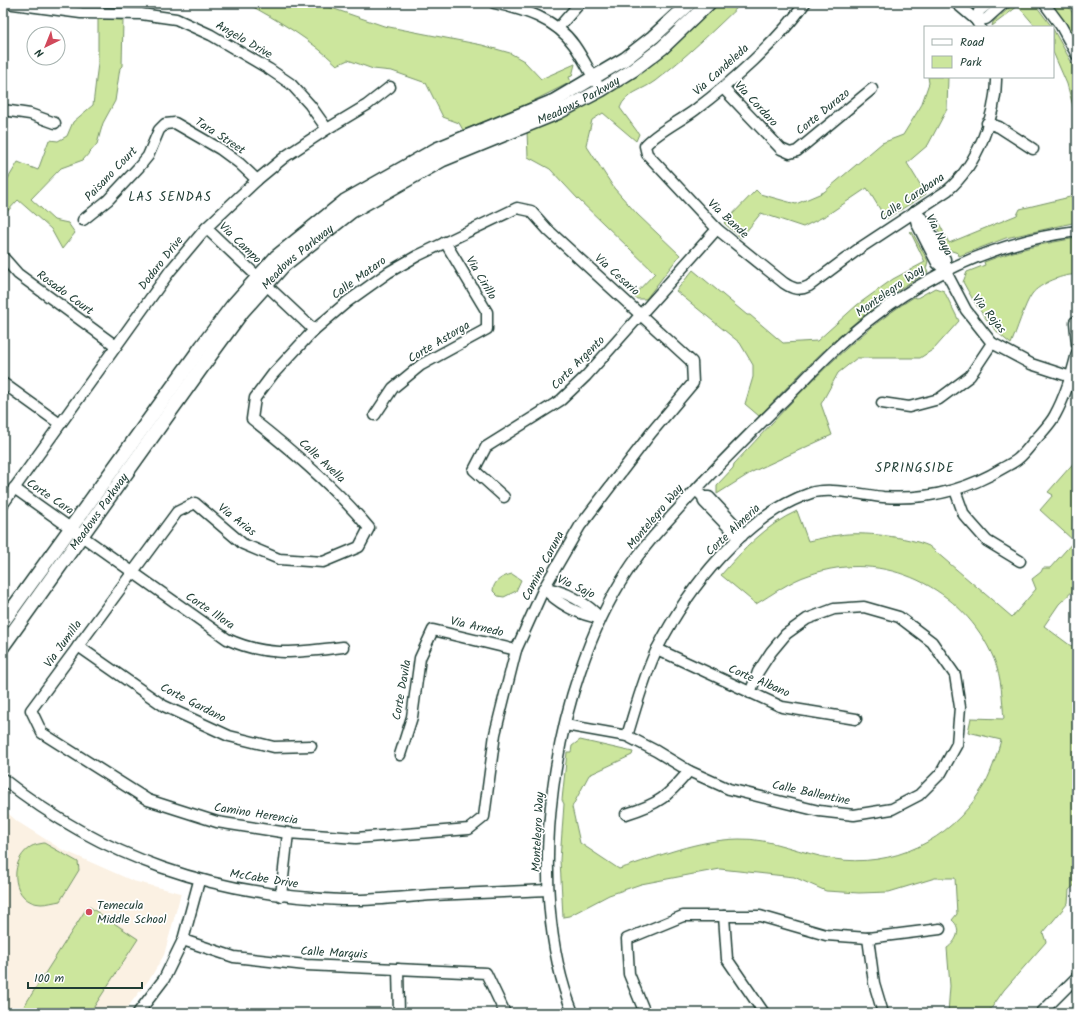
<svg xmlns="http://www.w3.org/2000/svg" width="1080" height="1016" font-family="Kalam,sans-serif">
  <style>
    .built { fill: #fbf1e3 }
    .green { fill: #cce69d; stroke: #769268 }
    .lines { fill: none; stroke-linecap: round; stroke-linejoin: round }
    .minor-casing { stroke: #1f3d34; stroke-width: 13 }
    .major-casing { stroke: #1f3d34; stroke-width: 16 }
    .minor { stroke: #fff; stroke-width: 10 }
    .major { stroke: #fff; stroke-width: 13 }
    .poi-dot { fill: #d1495b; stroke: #fff; stroke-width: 1.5 }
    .labels { text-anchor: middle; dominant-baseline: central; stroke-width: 3.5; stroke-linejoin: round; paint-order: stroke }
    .street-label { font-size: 12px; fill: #1f3d34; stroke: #fff }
    .poi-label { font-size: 12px; fill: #1f3d34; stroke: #fff; text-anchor: start }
    .neighbourhood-label { font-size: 13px; letter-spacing: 1px; fill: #1f3d34; stroke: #fff }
  </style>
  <rect width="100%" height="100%" fill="#fff"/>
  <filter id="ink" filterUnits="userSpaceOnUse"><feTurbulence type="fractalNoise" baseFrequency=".025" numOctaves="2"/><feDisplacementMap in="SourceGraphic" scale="8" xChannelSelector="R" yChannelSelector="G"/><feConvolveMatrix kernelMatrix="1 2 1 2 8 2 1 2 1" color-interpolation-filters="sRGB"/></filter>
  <g filter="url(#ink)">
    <polygon class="built" points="3,809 18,822 61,849 133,881 181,893 164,955 151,977 123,1013 3,1013"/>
    <g class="green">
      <path d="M246 3H317L384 26 482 45 510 53 524 61 541 79 575 64 572 76 569 77 571 82 527 104 463 130 459 123 443 117 426 83 392 71 373 69 348 60 337 65C310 39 279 21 246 3Z"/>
      <path d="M718 3H742C714 30 686 57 655 81 643 90 625 93 620 108L639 134 636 141 603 113 592 120 586 145 614 188 637 214 680 255 646 299H637L633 296 655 273 578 199 550 169 528 157 527 132 565 115 687 32Z"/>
      <polygon points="1015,3 1034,3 1052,27 1036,27 1018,6 992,26 993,22"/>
      <path d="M1051 3H1066C1077 18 1077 22 1077 41Z"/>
      <polygon points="98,19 123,20 122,66 120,68 115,101 103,123 97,144 83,160 61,168 31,199 54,220 68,223 75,233 62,249 51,229 18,200 3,216 3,187 18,162 38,170 49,140 58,141 67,136 73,122 93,105 98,63"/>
      <polygon points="1053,29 1077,72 1077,121 1067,84 1053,52"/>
      <polygon points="928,77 948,77 947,109 928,145 907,163 926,194 886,219 867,188 827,215 803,227 761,213 741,238 724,223 756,190 760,194 796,204 824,192 882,143 903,135 921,106 929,83"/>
      <polygon points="1077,188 1077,222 1006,238 959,256 958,253 949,250 933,220 935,215 949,243 1017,215 1020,209 1070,197"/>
      <path d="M910 231 912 232 928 261 926 269 928 272C859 310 813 361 759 416L745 404 753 377V365L740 343 676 291 693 270 747 315H750L783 343 817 341 857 305 893 279 925 262Z"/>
      <path d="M1077 238V275C1065 273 1039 284 1032 294 1025 303 1016 333 1011 344 989 327 976 306 963 282L967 272 985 265 984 262C1015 250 1045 243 1077 238Z"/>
      <path d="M935 288 944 291 959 321 934 349 920 358H857L838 373 821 404 832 435 752 472 717 494V485L733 468 734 464C789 405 845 340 914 297L917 298Z"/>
      <path d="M1077 459V587L1059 604 1044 626 1071 646 1077 645V883L1069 890 1068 903 1043 933 1046 942 1004 990 988 1013H948L950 986 947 948C956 942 963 929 952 920L957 914 955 878H935L889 892 859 893 826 891 794 877 720 869 641 884 609 895 569 916 563 917 560 860 564 804 562 800 567 752H571L572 746 580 740 633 752 632 755 589 775 572 807 580 843 619 869C660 856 696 840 739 839 771 838 802 854 834 859 892 868 950 841 981 790 991 775 996 757 1001 740L968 732 971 718 1004 719C1002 699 1002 678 994 659 964 588 883 548 809 575 790 581 773 594 756 604L721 575C743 550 766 525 797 511L808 541C819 539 829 536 839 535 861 531 909 537 929 546L1012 617 1036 589 1032 579 1041 572 1043 568H1050L1074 541 1040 510 1053 495 1048 492Z"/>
      <path d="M512 574 521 580 516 591 504 597 498 596 493 591C493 581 503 576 512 574Z"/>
      <path d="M44 843 78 862 79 870 60 901C54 902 47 904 41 904 12 903 8 863 29 848 32 845 39 844 44 843Z"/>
      <polygon points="88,906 138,939 90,1013 24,1013 21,1011"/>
    </g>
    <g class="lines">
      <g class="minor-casing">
        <g id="minor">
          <polyline points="6,3 81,13 141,14 176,19 211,35 269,69 291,84 310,105 327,129"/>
          <path d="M494 3C523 9 556 19 574 45 584 59 591 75 601 90"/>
          <path d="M805 3C779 40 731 83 695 110 682 120 654 134 645 146L647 154 717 229 784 283C793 289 799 291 809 286L860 248 948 190C976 166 997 115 996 77"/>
          <polyline points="956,3 976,20 980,27"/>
          <polyline points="1044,3 1061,26 1077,55"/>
          <polyline points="976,20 986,19 1004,3"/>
          <polyline points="976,20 979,11 989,3"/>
          <polyline points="558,28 580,3"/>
          <polyline points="723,88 781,149 790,153 797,151 872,89"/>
          <polyline points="3,110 30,114 55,123"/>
          <polyline points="987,123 999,127 1033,149"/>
          <path d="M517 208 531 211 548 230 692 362 693 383 651 433 580 526 544 588 516 650 495 734 484 817 469 829 356 838 288 833 217 822 148 800 42 733 31 710 177 512 195 503 243 544 279 559 323 562 359 547 369 528C335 487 294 452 252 419L255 398 273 374 314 330 347 302 389 272 417 256Z"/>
          <polyline points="914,212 917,224 937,263 945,270 966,310 992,343 1031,364 1071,377"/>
          <polyline points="914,212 924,220 945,259 945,270"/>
          <polyline points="83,220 108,200 139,167 148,156 159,130 165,124 175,123 220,149 239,163 257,180"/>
          <polyline points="206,228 314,330"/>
          <polyline points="3,257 18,274 116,346"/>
          <polyline points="1075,322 1077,344"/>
          <polyline points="3,383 60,424"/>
          <polyline points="882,403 909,407 939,399 970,376 992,343"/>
          <polyline points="375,415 393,388 421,365 487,329 487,312 445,242"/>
          <path d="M14 488 227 639C268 658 300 652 343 647"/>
          <polyline points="696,490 703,497 704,502 734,533 739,533"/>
          <polyline points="955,490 964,515 987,541 1020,561"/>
          <polyline points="504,497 474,470 486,447 561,400 586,376 717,229"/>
          <polyline points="703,497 709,497 738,528 739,533 742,536"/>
          <polyline points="3,504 170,271 206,228 257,180 286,156 327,129 367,105 390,87"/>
          <path d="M544 588C556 603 581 616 600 618"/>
          <path d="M544 588C563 590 588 603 600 618"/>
          <polyline points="78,646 164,706 229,736 274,747 311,746"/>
          <polyline points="657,649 782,707 856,719"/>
          <polyline points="565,725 627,736 656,751 689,771 729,789 819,811 854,815 892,809 919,795 941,773 957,744 960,707 955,675 932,642 899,617 864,607 834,609 807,619 786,634 771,652 758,672 750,693"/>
          <path d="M627 736C636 707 644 676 657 649 688 588 745 515 811 493 829 487 864 495 883 497 925 500 967 490 1003 468 1008 465 1015 462 1019 458 1026 452 1031 444 1037 438 1043 431 1051 423 1055 415 1066 395 1072 374 1077 353"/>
          <polyline points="400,755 412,717 420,658 433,630 516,650"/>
          <path d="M3 779C104 859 214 895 342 900 372 901 403 897 433 895 471 893 509 892 548 890"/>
          <path d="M626 814C659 804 667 797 689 771"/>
          <polyline points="281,896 288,833"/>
          <polyline points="724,916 727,959 764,1013"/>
          <polyline points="868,938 874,983 883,1013"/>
          <polyline points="183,940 234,957 306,965 486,973 505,1013"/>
          <polyline points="398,969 399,1013"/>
          <polyline points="138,1013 164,979 183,940 199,881"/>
          <path d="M573 1013C522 887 553 684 627 572 642 548 661 528 680 507 711 472 745 439 778 406 808 377 836 345 869 320 930 272 1000 241 1077 231"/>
          <polyline points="645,1013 629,974 627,939 683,916 760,916 826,935 868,938 940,929"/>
          <polyline points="1041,1013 1077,977"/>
        </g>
      </g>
      <g class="major-casing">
        <g id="major">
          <polyline points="3,622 202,346 233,305 276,257 345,201 437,149 554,101 625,59 653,37 690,3"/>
          <path id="s1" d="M3 646 212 353 242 312 284 265 352 211 442 160 559 112 601 90 633 70 662 48 709 3"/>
        </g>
      </g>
      <use href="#minor" class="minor"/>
      <use href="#major" class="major"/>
    </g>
  </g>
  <circle class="poi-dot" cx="89" cy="912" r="4"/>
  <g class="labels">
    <g class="street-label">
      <text transform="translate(244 40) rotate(30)">Angelo Drive</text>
      <text transform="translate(721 70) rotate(-42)">Via Candeleda</text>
      <text stroke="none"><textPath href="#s1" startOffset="813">Meadows Parkway</textPath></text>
      <text transform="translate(756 104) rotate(47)">Via Cordaro</text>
      <text transform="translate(823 112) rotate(-39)">Corte Durazo</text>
      <text transform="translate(220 136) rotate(33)">Tara Street</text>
      <text transform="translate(111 174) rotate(-46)">Paisano Court</text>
      <text transform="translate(912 197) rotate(-34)">Calle Carabana</text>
      <text transform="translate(728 219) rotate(43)">Via Bande</text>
      <text transform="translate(939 235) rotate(63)">Via Naya</text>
      <text transform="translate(240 243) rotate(44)">Via Campo</text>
      <text stroke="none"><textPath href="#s1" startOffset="489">Meadows Parkway</textPath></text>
      <text transform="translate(161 263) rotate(-52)">Dodaro Drive</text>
      <text transform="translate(617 275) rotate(42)">Via Cesario</text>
      <text transform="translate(359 278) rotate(-36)">Calle Mataro</text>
      <text transform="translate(481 278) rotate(59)">Via Cirillo</text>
      <text transform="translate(890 291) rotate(-35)">Montelegro Way</text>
      <text transform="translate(65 293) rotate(36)">Rosado Court</text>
      <text transform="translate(989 314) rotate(51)">Via Rojas</text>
      <text transform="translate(439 342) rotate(-31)">Corte Astorga</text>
      <text transform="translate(578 363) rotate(-45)">Corte Argento</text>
      <text transform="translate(322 461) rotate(43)">Calle Avella</text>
      <text transform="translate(50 497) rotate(34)">Corte Cara</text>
      <text stroke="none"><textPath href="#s1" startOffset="165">Meadows Parkway</textPath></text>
      <text transform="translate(655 517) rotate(-50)">Montelegro Way</text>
      <text transform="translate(237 520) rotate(38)">Via Arias</text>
      <text transform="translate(733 530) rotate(-43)">Corte Almeria</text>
      <text transform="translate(543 566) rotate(-62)">Camino Caruna</text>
      <text transform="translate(576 587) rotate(25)">Via Sajo</text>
      <text transform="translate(210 611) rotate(34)">Corte Illora</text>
      <text transform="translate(477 627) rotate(13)">Via Arnedo</text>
      <text transform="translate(63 644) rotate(-54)">Via Jumilla</text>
      <text transform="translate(759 681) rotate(23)">Corte Albano</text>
      <text transform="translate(402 690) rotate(-80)">Corte Davila</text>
      <text transform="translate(193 703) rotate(27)">Corte Gardano</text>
      <text transform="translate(811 793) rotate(12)">Calle Ballentine</text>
      <text transform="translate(256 814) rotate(9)">Camino Herencia</text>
      <text transform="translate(538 832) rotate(-87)">Montelegro Way</text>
      <text transform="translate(264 879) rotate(9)">McCabe Drive</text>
      <text transform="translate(334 953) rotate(3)">Calle Marquis</text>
    </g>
    <g class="poi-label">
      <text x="97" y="905">Temecula<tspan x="97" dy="14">Middle School</tspan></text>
    </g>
    <g class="neighbourhood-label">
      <text x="170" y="197">LAS SENDAS</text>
      <text x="915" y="468">SPRINGSIDE</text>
    </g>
  </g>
  <rect width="1080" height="1016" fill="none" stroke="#fff" stroke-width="16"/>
  <rect x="8" y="8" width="1064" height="1000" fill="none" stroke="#1f3d34" stroke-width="1.5" filter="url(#ink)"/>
  <rect x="924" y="26" width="130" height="52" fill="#ffffff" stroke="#a5b1ae"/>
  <rect x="932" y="39" width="20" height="6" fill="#ffffff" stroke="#a5b1ae"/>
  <text x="960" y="46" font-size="12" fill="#1f3d34">Road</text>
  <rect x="932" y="56" width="20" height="12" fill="#cce69d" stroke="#a5b1ae"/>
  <text x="960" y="66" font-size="12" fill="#1f3d34">Park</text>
  <g transform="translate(46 46) rotate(223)"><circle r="19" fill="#ffffff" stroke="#a5b1ae"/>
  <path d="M0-3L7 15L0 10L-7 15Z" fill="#d1495b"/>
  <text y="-6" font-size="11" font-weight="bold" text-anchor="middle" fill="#1f3d34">N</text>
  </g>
  <path d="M28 982v6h114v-6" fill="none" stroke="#1f3d34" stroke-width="2"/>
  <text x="34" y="982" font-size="12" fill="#1f3d34" stroke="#ffffff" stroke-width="3" paint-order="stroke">100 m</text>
</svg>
